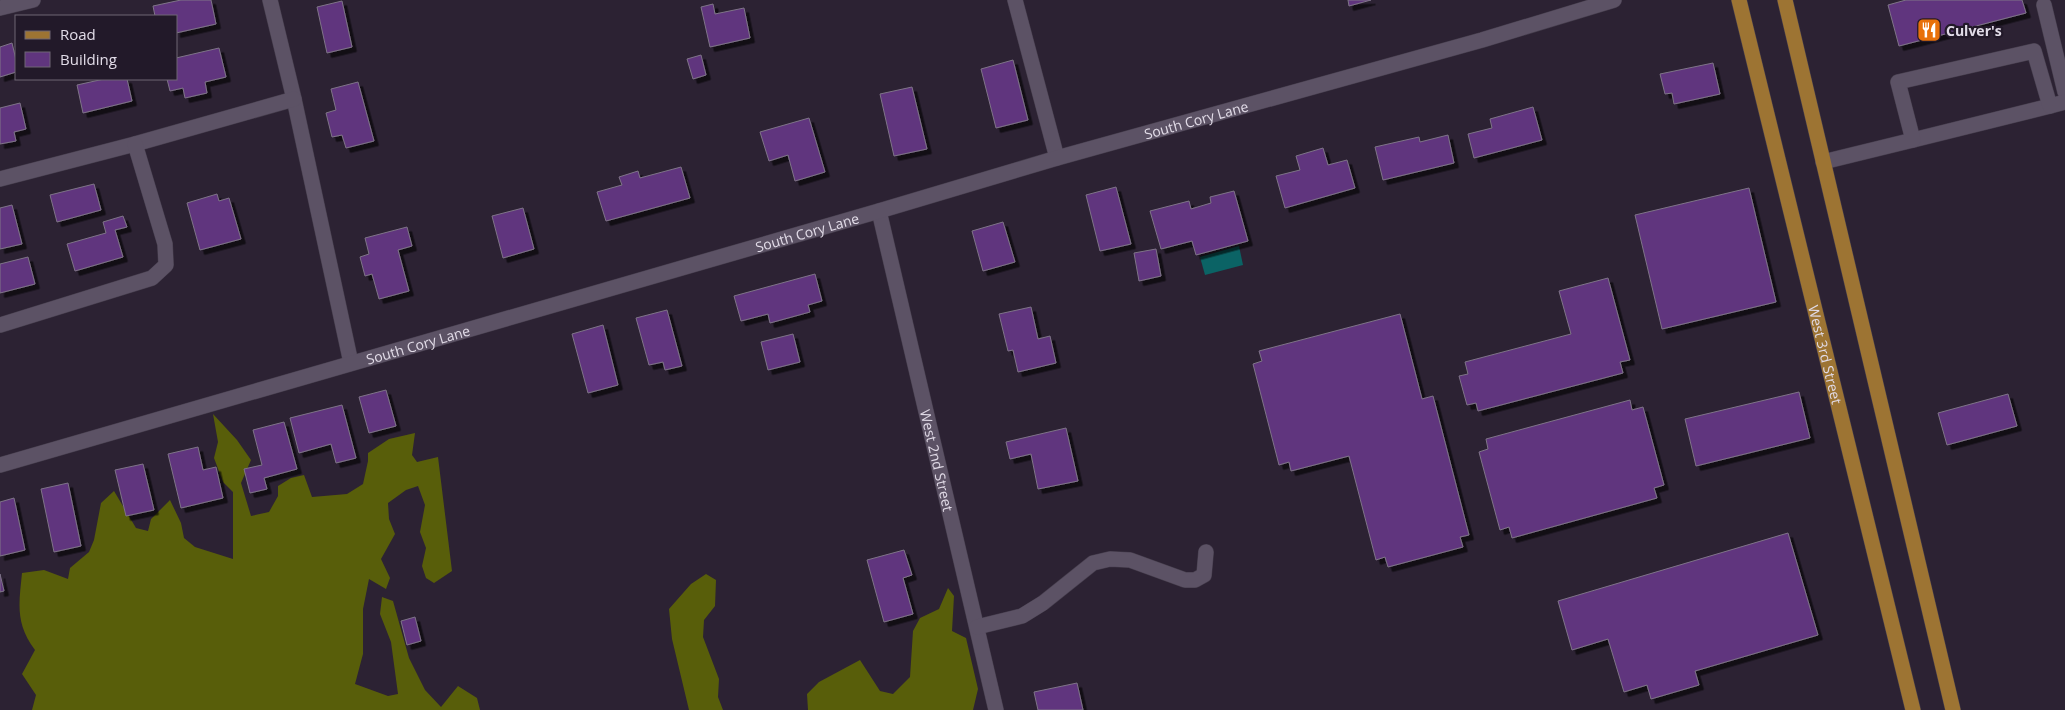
<svg xmlns="http://www.w3.org/2000/svg" width="2065" height="710" font-family="'Open Sans',sans-serif">
  <style>
    .forest { fill: #585e0a }
    .water { fill: #0b6365 }
    .building { fill: #60357e; stroke: #7f7488; filter: url(#shadow) }
    .lines { fill: none; stroke-linecap: round; stroke-linejoin: round }
    .minor-casing { stroke: #453d4c; stroke-width: 16 }
    .major-casing { stroke: #453d4c; stroke-width: 16 }
    .minor { stroke: #5c5265; stroke-width: 15 }
    .major { stroke: #9d7433; stroke-width: 15 }
    .labels { text-anchor: middle; dominant-baseline: central; stroke-width: 4.5; stroke-linejoin: round; paint-order: stroke }
    .poi-label { font-size: 14px; font-weight: bold; fill: #e1dbe7; stroke: #221929; text-anchor: start }
    .street-label { font-size: 14px; fill: #e1dbe7; stroke: #221929 }
  </style>
  <defs>
    <filter id="shadow"><feDropShadow dx="4.5" dy="4.5" stdDeviation="0" flood-color="#0009"/></filter>
  </defs>
  <rect width="100%" height="100%" fill="#2c2233"/>
  <g class="forest">
    <path d="M213 414 237 440 251 460 241 483 251 516 269 512 278 496V486L291 478 304 475 312 497 347 494 363 484 368 461V453L389 439 415 433 412 455 417 462 438 457 452 571 434 583 426 578 422 566 426 548 420 532 425 505 418 486 406 490 388 503 389 519 395 534 381 559 390 578 386 589 369 579 363 609V654L355 684 388 696 398 694 391 642 380 614 382 597 393 601 409 658 425 690 441 707 458 686 477 698 480 710H32L36 695 22 674 35 650C15 623 19 604 22 573L44 570 68 579 70 568 89 552 94 540 101 503 114 491 136 528 148 531 151 519 170 500 181 523 184 538 195 547 233 559V492L223 482 214 458 218 442Z"/>
    <polygon points="706,574 716,580 715,606 704,620 703,637 719,679 718,697 723,710 689,710 672,639 669,609 691,584"/>
    <polygon points="948,588 954,596 952,631 966,638 978,689 973,710 808,710 807,694 819,682 860,660 880,691 893,694 910,677 913,631 920,618 939,609"/>
  </g>
  <polygon class="water" points="1239,246 1243,265 1205,275 1200,257"/>
  <g class="building">
    <polygon points="181,0 211,0 216,24 176,33 176,16 155,16 153,6"/>
    <polygon points="1348,0 1371,0 1349,6"/>
    <polygon points="1906,0 2022,0 2026,13 1899,46 1888,5"/>
    <polygon points="342,1 352,47 327,53 317,7"/>
    <polygon points="713,4 715,14 744,8 750,38 710,47 701,7"/>
    <polygon points="12,43 16,60 16,72 0,77 0,47"/>
    <polygon points="219,48 226,77 205,82 207,93 185,98 183,88 170,91 167,79 176,79 176,58"/>
    <polygon points="701,55 706,75 693,79 687,59"/>
    <polygon points="1013,60 1028,120 996,128 981,69"/>
    <polygon points="1713,63 1720,94 1674,104 1672,93 1665,94 1660,74"/>
    <polygon points="104,79 127,79 132,101 83,113 77,85"/>
    <polygon points="358,82 374,141 346,148 342,135 332,137 326,113 336,110 331,89"/>
    <polygon points="912,87 927,149 894,156 880,94"/>
    <polygon points="20,103 26,129 14,132 16,141 0,144 0,108"/>
    <polygon points="1533,107 1542,140 1474,158 1468,134 1492,128 1490,119"/>
    <polygon points="809,118 825,172 795,181 788,155 769,161 760,132"/>
    <polygon points="1448,135 1454,163 1383,180 1375,147 1419,137 1420,142"/>
    <polygon points="1323,148 1328,165 1347,160 1355,188 1285,208 1276,176 1300,170 1296,156"/>
    <polygon points="681,167 690,198 606,221 597,192 622,185 619,177 638,171 640,178"/>
    <polygon points="94,184 101,210 57,222 50,195"/>
    <polygon points="1116,187 1131,244 1100,251 1086,195"/>
    <polygon points="1749,188 1776,302 1662,329 1635,215"/>
    <polygon points="1234,191 1248,241 1196,255 1192,241 1161,249 1150,211 1189,201 1191,209 1211,203 1210,197"/>
    <polygon points="217,194 219,201 229,198 241,239 200,250 187,203"/>
    <polygon points="12,205 22,244 0,249 0,208"/>
    <polygon points="523,208 534,249 503,258 492,216"/>
    <polygon points="123,216 127,227 115,230 123,257 75,271 67,244 106,233 103,222"/>
    <polygon points="1003,222 1015,262 983,271 972,231"/>
    <polygon points="407,227 412,246 398,250 409,291 379,299 372,274 365,276 360,257 369,254 365,238"/>
    <polygon points="1156,249 1161,276 1139,281 1134,253"/>
    <polygon points="28,257 35,284 0,293 0,264"/>
    <polygon points="815,274 822,301 808,305 810,312 770,323 768,314 741,321 734,296"/>
    <polygon points="1608,278 1630,360 1620,362 1623,373 1478,411 1476,403 1467,405 1459,376 1468,374 1465,362 1571,334 1559,291"/>
    <polygon points="1031,307 1038,339 1050,336 1056,363 1018,372 1013,350 1008,351 999,314"/>
    <polygon points="667,310 682,366 665,370 663,362 649,365 636,318"/>
    <polygon points="1400,314 1422,399 1433,396 1469,535 1460,537 1463,547 1388,567 1385,557 1376,560 1349,456 1291,471 1289,462 1279,465 1253,364 1262,361 1259,351"/>
    <polygon points="603,325 618,385 588,393 572,334"/>
    <polygon points="793,334 800,362 768,370 761,342"/>
    <polygon points="386,390 396,426 369,433 359,397"/>
    <polygon points="1799,392 1810,438 1696,466 1685,419"/>
    <polygon points="2008,394 2017,426 1947,445 1938,413"/>
    <polygon points="1630,400 1632,410 1643,407 1664,485 1654,488 1657,498 1512,538 1509,527 1500,530 1479,452 1488,449 1486,439"/>
    <polygon points="342,405 356,458 336,463 331,444 299,453 290,418"/>
    <polygon points="284,422 297,469 264,478 267,489 250,493 244,469 262,465 253,430"/>
    <polygon points="1066,428 1078,481 1038,489 1031,454 1010,459 1006,442"/>
    <polygon points="198,447 203,470 216,467 223,498 181,508 168,454"/>
    <polygon points="143,464 154,510 126,516 115,470"/>
    <polygon points="68,483 81,546 54,552 41,489"/>
    <polygon points="14,498 25,550 0,556 0,502"/>
    <polygon points="1788,533 1818,635 1695,671 1699,685 1651,699 1647,685 1624,692 1608,639 1572,650 1558,601"/>
    <polygon points="904,550 912,575 903,578 913,614 884,622 867,560"/>
    <polygon points="0,574 4,591 0,592"/>
    <polygon points="415,617 421,641 407,645 401,621"/>
    <polygon points="1077,683 1083,710 1038,710 1034,692"/>
  </g>
  <g class="lines">
    <g class="minor-casing">
      <g id="minor">
        <polyline points="270,0 294,99 351,363"/>
        <polyline points="1015,0 1057,158"/>
        <polyline points="2044,5 2065,92"/>
        <polyline points="0,8 33,0"/>
        <polyline points="1913,140 2050,106"/>
        <polyline points="1823,162 1913,140 1898,82 2034,51 2050,106 2065,102"/>
        <polyline points="0,179 135,144 294,99"/>
        <path id="s1" d="M879 211 996 710"/>
        <polyline points="0,325 152,278 166,265 165,244 135,144"/>
        <path id="s2" d="M0 465 879 211 1057 158 1482 40 1614 0"/>
        <polyline points="977,627 1022,616 1043,603 1093,563 1110,559 1130,560 1185,580 1195,580 1204,575 1206,552"/>
      </g>
    </g>
    <g class="major-casing">
      <g id="major">
        <path id="s3" d="M1739 0 1913 710"/>
        <polyline points="1785,0 1953,710"/>
      </g>
    </g>
    <use href="#minor" class="minor"/>
    <use href="#major" class="major"/>
  </g>
  <defs>
    <g id="restaurant-square" transform="scale(1.25)"><rect x="-9" y="-9" width="18" height="18" rx="4" fill="#e8710a" stroke="#221929"/><path d="M-5-6h1v4h1v-4h1v4h1v-4h1v5L-1.5 .5V6h-2V.5L-5-1ZM5-6V6H3V1.5H1.5Q1.5-4 5-6Z" fill="#fff"/></g>
  </defs>
  <g fill-rule="evenodd">
    <use href="#restaurant-square" x="1929" y="30"/>
  </g>
  <g class="labels">
    <g class="poi-label">
      <text x="1946" y="30">Culver's</text>
    </g>
    <g class="street-label">
      <text stroke="none"><textPath href="#s2" startOffset="1245">South Cory Lane</textPath></text>
      <text stroke="none"><textPath href="#s2" startOffset="840">South Cory Lane</textPath></text>
      <text stroke="none"><textPath href="#s2" startOffset="435">South Cory Lane</textPath></text>
      <text stroke="none"><textPath href="#s3" startOffset="365">West 3rd Street</textPath></text>
      <text stroke="none"><textPath href="#s1" startOffset="256">West 2nd Street</textPath></text>
    </g>
  </g>
  <rect x="15" y="15" width="162" height="65" fill="#221929" stroke="#6e6775"/>
  <rect x="25" y="31" width="25" height="8" fill="#9d7433" stroke="#6e6775"/>
  <text x="60" y="40" font-size="15" fill="#e1dbe7">Road</text>
  <rect x="25" y="52" width="25" height="15" fill="#60357e" stroke="#6e6775"/>
  <text x="60" y="65" font-size="15" fill="#e1dbe7">Building</text>
</svg>
